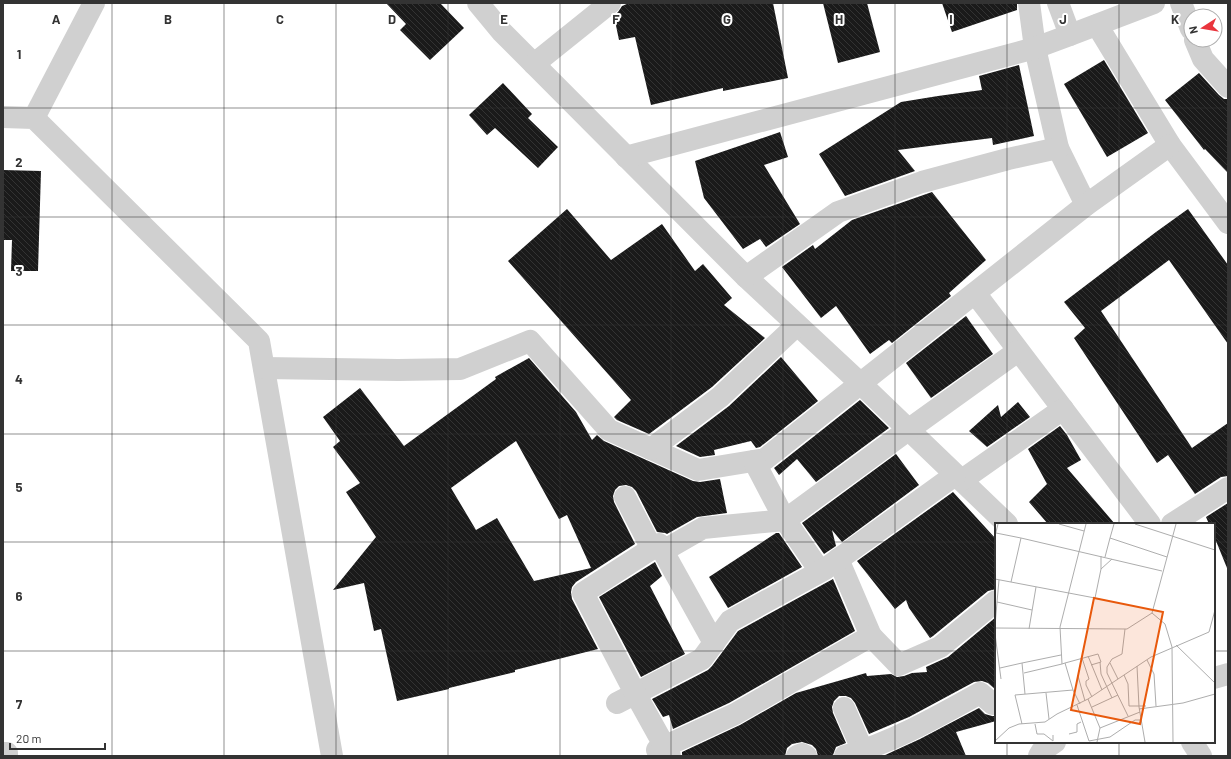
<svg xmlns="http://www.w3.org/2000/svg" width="1231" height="759" font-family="Barlow,sans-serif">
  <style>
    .building { fill: url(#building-back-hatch); fill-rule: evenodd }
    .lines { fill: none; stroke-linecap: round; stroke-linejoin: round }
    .minor { stroke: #d0d0d0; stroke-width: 22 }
    .grid { fill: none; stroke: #333; stroke-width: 1; stroke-opacity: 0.55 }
    .inset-road { fill: none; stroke: #adadad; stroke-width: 1 }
    .view { fill: #e8590c; fill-opacity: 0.15; stroke: #e8590c; stroke-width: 2 }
    .inset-edge { fill: none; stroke: #333; stroke-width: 2 }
    .grid-label { font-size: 13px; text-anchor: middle; font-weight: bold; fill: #333; stroke: #fff; stroke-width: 4; stroke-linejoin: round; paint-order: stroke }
  </style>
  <defs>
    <pattern id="building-back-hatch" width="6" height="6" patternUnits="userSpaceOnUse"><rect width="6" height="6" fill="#1a1a1a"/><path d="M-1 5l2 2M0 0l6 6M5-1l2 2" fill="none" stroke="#333"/></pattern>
  </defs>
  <rect width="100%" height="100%" fill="#fff"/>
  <g class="building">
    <polygon points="386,3 440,3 464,28 430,60 400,30 406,24"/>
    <polygon points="629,3 773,3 788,78 723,91 723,88 651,105 635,37 619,40 614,16 618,12 622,6"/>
    <polygon points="823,3 867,3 880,52 838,63"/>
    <polygon points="942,3 1017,3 1017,10 952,32"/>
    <polygon points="1104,60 1148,133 1107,157 1064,84"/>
    <polygon points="1019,65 1034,136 993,145 992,138 898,150 915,171 845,196 819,154 901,102 938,96 982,90 979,76"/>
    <polygon points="1199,73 1219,95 1224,99 1228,99 1228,173 1205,149 1204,150 1165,100"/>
    <polygon points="503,83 532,114 528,118 558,147 538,168 495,128 487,135 469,115"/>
    <polygon points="780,132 788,157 764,165 800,224 766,247 760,239 743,249 704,198 695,161"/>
    <polygon points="3,170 41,171 38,271 11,271 12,240 3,240"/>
    <polygon points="932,192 986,260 949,293 951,296 892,343 889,340 870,354 836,306 821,318 782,267 813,245 815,249 852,220"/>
    <polygon points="567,209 611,260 662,224 695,271 703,264 732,298 724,305 765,338 712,387 649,434 617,420 614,417 631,400 508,261"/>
    <polygon points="1188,209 1228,265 1228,344 1169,260 1101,311 1192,448 1228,423 1228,476 1221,477 1195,494 1168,455 1157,463 1074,338 1085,328 1064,302 1156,232"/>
    <polygon points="966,316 993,354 931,398 906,363"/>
    <polygon points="781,357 818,401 760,447 756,448 751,441 714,450 715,455 700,457 676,446 729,406"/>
    <path d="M529 358 576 412 592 440 597 435 604 441 693 481 700 482 720 479 727 513 697 517 667 534 665 533 657 532 636 491 632 487 626 485 619 486 615 490 613 496 614 502 635 544 576 582 572 587 571 592 572 599 598 649 515 670V672L449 688V689L397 701 381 629 374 631 364 583 333 590 376 537 346 492 360 483 333 447 340 441 323 417 360 388 404 446 496 379 495 377ZM516 441 559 519 567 515 591 568 534 581 497 518 476 530 451 488Z"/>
    <polygon points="860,400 889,428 816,482 797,459 779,475 774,468"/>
    <polygon points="1018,402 1030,417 987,447 969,431 998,405 1001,417"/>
    <polygon points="1060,426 1067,435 1081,460 1067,468 1115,524 1048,524 1029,502 1047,484 1028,449"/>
    <polygon points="896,454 919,485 842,542 832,530 836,546 824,554 802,523"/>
    <polygon points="953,492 996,539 996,589 988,591 933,636 930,638 909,608 906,600 895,609 857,561"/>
    <polygon points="1228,503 1228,568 1227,568 1214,536 1214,524 1209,524 1206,517"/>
    <polygon points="776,533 779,533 802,567 728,608 709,577"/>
    <polygon points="655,562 662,576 650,586 685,654 641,677 599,597"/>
    <polygon points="833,579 855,631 729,703 673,729 669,715 663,717 652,699 708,670 712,666 738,631"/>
    <polygon points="996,617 996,690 988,683 982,681 974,682 909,717 869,734 855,703 851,698 846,696 839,696 834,701 832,707 833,713 846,743 836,747 833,755 828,756 818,756 816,749 812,745 802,742 792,744 787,748 785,756 682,756 682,752 740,725 796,693 866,673 867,676 891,674 897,677 904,676 912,673 927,672 926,667 948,657"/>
    <polygon points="979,708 985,714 992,716 996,716 996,721 956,732 966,756 883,756 920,739"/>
  </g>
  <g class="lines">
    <g class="minor">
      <polyline points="478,3 502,32 746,277 860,383 1007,524"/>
      <polyline points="1029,3 1035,48 1058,148 1086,205"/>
      <polyline points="1058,3 1070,35"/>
      <polyline points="1181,3 1191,29"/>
      <polyline points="1097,25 1170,145 1228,223"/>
      <polyline points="1195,40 1203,59 1228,87"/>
      <polyline points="534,64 610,3"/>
      <polyline points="3,117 34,118 259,341 332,756"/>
      <polyline points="34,118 94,3"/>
      <polyline points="626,157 1035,48 1070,35 1154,3"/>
      <polyline points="746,277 838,212 922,182 1008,159 1058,148"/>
      <polyline points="975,293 1150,524"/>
      <polyline points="264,368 398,370 460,369 530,341 609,430 698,470 765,459 1086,205 1170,145"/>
      <polyline points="651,449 720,397 797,325"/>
      <polyline points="754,461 785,520 820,571"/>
      <polyline points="962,480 1063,409"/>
      <polyline points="625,497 652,549"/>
      <polyline points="1172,524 1228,488"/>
      <polyline points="663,551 703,528 785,520 908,430 1018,351"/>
      <polyline points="838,559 871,636"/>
      <polyline points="1214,678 1228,674"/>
      <polyline points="617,703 702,659 730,621 825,569 955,475"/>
      <polyline points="844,708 865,756"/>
      <polyline points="1192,742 1201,756"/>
      <polyline points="657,750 735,714 871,636 899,665 940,647 996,601"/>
      <polyline points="3,753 7,753 7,756"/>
      <polyline points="670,756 635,693 583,593 659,544 714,643"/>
      <polyline points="797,756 802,754 806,756"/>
      <path d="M845 756C893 742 937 717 980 693L993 704 996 702"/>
      <polyline points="1039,756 1042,751 1055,742"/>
    </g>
  </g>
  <path class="grid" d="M112 3V756M224 3V756M336 3V756M448 3V756M560 3V756M671 3V756M783 3V756M895 3V756M1007 3V524M1119 3V524M3 108H1228M3 217H1228M3 325H1228M3 434H1228M3 542H996M1214 542H1228M3 651H996M1214 651H1228M1007 742V756M1119 742V756"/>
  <g transform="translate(995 523)">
    <rect width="220" height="220" fill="#fff"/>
    <path class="inset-road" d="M64 1 89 8M140 1 220 27M1 10 26 15M0 13 3 1M115 15 119 1M110 34 115 15 172 34M106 46V33M0 56 100 75 106 46 117 36M4 57 2 79 37 87M16 59 26 15 167 48M157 90 170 101 177 124 178 219M0 103 2 79M0 105 132 106 157 90 181 1M34 106 41 64M130 106 127 131 117 136 112 144V150L133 193M0 111 6 156M181 122 220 160M93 133 107 167M87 135 94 156 91 158V162L97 174M152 137 159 151 161 183M105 139 106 151 117 175M27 140 66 132M70 140 103 131 106 139 96 142M115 140 123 156M142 143 144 184 150 219M5 145 27 140 30 171M29 150 67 141M129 152 133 161 134 183M83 153 90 178M51 170 54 196M93 176 105 205 102 219M85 181 78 167 70 140 67 141 65 104 91 1M82 182 94 218 115 214 140 197H146M134 183H151M97 184 123 172M144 186 188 180 220 171M27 201 20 172 78 167M40 201 42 211H49L58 218V212M105 205 145 189M74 211 82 209V201L86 199M0 218 14 205 24 201 50 199 62 191 93 176 156 134 214 109 220 87"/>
    <path class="view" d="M99 75 168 89 145 201 76 187Z"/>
    <rect width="220" height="220" class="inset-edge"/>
  </g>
  <g class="grid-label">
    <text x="56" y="24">A</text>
    <text x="168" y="24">B</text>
    <text x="280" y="24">C</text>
    <text x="392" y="24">D</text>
    <text x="504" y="24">E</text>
    <text x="616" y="24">F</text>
    <text x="727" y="24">G</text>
    <text x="839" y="24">H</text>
    <text x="951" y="24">I</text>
    <text x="1063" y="24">J</text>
    <text x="1175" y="24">K</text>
    <text x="19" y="59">1</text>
    <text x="19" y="167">2</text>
    <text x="19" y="276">3</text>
    <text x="19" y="384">4</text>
    <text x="19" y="492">5</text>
    <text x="19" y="601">6</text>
    <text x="19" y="709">7</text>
  </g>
  <rect width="1231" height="759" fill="none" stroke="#333333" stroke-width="8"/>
  <g transform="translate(1203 28) rotate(258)"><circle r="19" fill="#ffffff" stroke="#adadad"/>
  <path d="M0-3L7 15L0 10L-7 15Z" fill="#e9353d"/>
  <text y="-6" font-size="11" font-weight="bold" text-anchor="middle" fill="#333333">N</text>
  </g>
  <path d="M10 743v6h95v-6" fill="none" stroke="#333333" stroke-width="2"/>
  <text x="16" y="743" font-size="12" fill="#333333" stroke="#ffffff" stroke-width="3" paint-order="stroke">20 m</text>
</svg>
